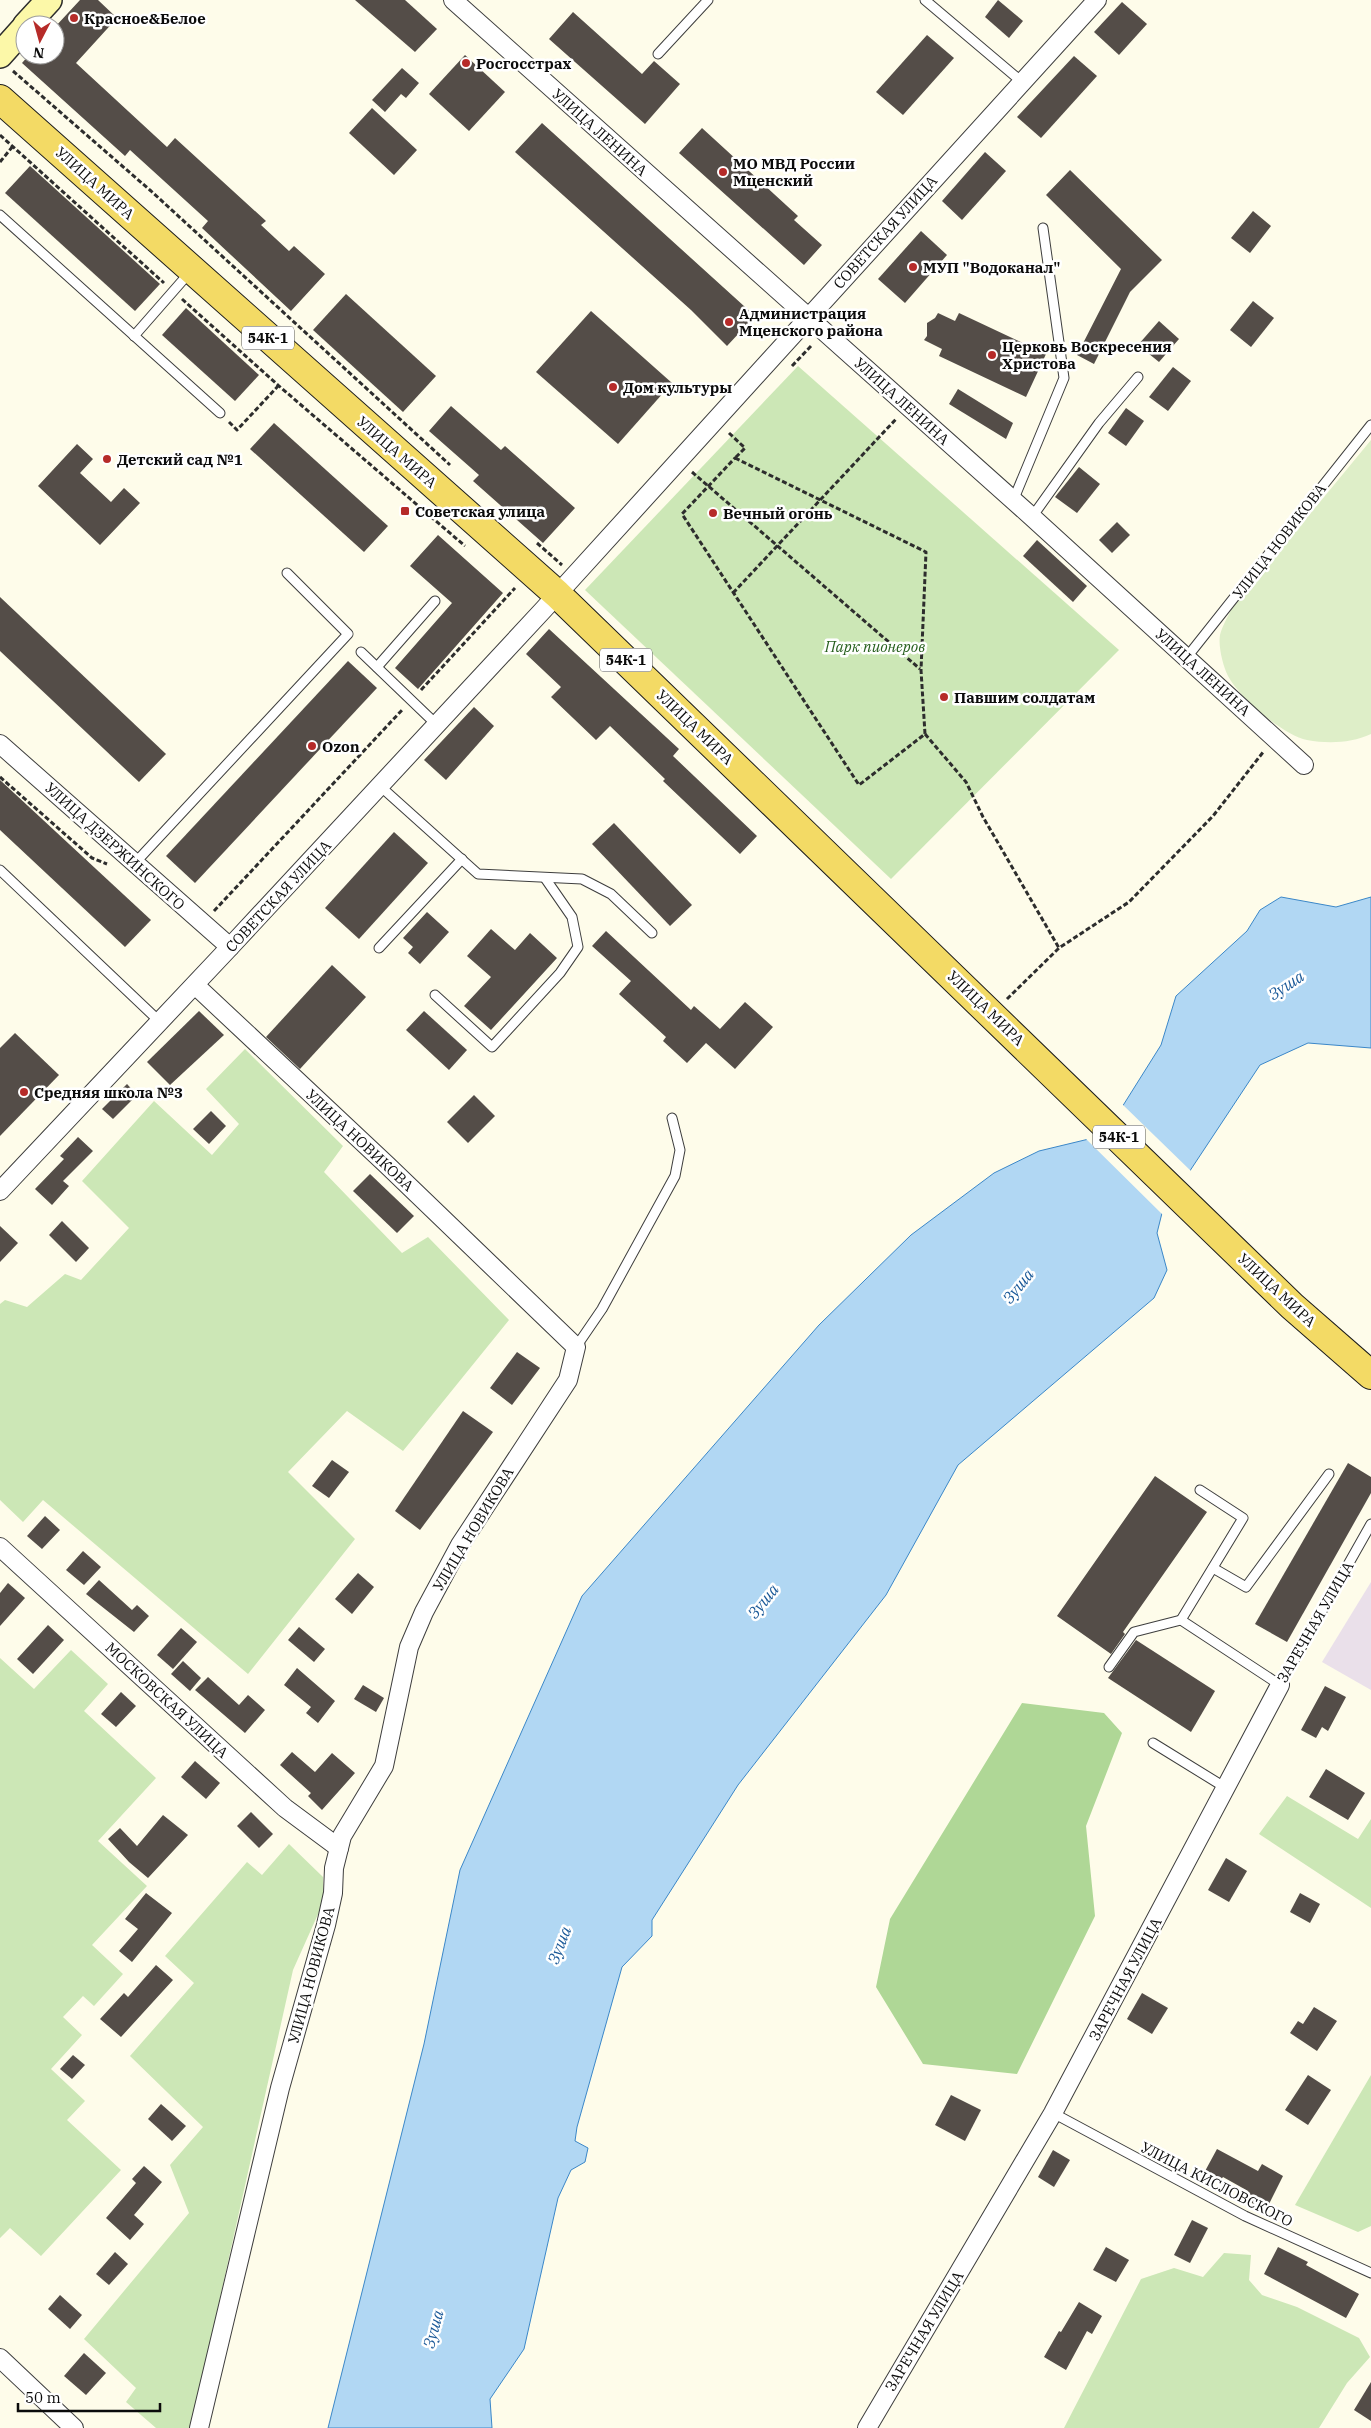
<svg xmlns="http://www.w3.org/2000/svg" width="1371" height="2428" font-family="'IBM Plex Serif',serif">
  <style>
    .industrial { fill: #eae0ea }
    .green { fill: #cce7b6 }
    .forest { fill: #afd796 }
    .pitch { fill: #deeec8 }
    .water { fill: #b1d7f3; stroke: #3b87c8 }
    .pier { fill: #fefcea }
    .building { fill: #544d48 }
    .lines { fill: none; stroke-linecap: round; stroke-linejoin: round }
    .lane-casing { stroke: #3e3e3e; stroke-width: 11 }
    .street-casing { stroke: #3e3e3e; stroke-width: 20 }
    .secondary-casing { stroke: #2d2d2d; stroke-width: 28 }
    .primary-casing { stroke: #1c1c1c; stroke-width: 30 }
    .path { stroke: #2d2d2d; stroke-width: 3; stroke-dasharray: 5 2.5; stroke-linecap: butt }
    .lane { stroke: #fff; stroke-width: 9 }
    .street { stroke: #fff; stroke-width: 18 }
    .secondary { stroke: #fcf8a8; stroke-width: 25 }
    .primary { stroke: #f3da65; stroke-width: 28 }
    .poi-dot { fill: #b62b29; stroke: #fff; stroke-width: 2 }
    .labels { text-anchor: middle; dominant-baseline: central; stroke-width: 5; stroke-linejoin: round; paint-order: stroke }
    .shield { fill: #fff; stroke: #545454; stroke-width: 1 }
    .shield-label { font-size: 14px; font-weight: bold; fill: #0b0b0b }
    .poi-label { font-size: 15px; font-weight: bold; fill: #0b0b0b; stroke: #fff; text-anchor: start }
    .street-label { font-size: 15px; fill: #0b0b0b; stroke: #fff }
    .park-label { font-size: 15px; font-style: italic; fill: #28601f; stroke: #fff }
    .water-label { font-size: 16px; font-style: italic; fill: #1a5998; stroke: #fff }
  </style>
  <rect width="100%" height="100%" fill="#fefcea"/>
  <polygon class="industrial" points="1371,1582 1371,1690 1322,1662"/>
  <g class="green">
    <polygon points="798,366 1119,650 891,879 585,590"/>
    <polygon points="245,1049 343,1146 324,1172 402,1253 428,1237 509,1320 403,1451 347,1411 288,1472 355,1539 248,1674 43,1500 23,1522 0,1500 0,1304 5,1300 27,1307 65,1274 81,1280 129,1228 82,1181 154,1101 212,1155 239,1124 206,1089"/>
    <polygon points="71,1650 108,1684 84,1711 156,1778 98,1841 147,1886 92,1945 123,1974 94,2006 83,1996 63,2017 82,2035 51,2069 85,2101 67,2120 121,2170 41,2256 10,2228 0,2238 0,1658 34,1689"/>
    <polygon points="1287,1796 1358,1839 1371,1819 1371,1908 1259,1834"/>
    <polygon points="289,1844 323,1877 323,1903 293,1970 191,2428 156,2428 126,2402 136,2388 84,2339 189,2213 170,2165 203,2127 130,2056 194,1983 165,1956 247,1862 262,1875"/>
    <polygon points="1371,2075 1371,2226 1358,2232 1295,2205"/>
    <polygon points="1224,2253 1251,2255 1249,2280 1262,2295 1297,2307 1359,2338 1370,2357 1347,2383 1319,2428 1064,2428 1141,2279 1174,2268 1203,2277"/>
  </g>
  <polygon class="forest" points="1022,1703 1104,1713 1122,1733 1086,1826 1095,1916 1017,2074 923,2064 876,1987 890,1919"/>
  <path class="pitch" d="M1371 440V734C1351 743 1329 744 1307 740 1283 735 1240 698 1228 676 1223 666 1218 646 1220 635 1222 627 1227 618 1231 610Z"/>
  <polygon class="water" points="1281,897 1336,907 1371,897 1371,1048 1308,1043 1260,1065 1162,1213 1157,1233 1167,1270 1154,1298 958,1465 886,1595 738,1785 652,1920 652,1936 622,1967 577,2127 575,2141 588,2148 585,2162 571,2170 558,2198 524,2349 490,2399 492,2428 328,2428 424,2044 460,1870 582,1596 819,1325 911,1235 994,1173 1039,1151 1093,1138 1112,1123 1161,1045 1176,996 1247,931 1260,910"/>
  <polygon class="pier" points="1121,1103 1192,1172 1164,1216 1084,1137 1092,1136 1110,1121"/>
  <g class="building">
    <polygon points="80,0 98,0 117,18 76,63 167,147 175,138 266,221 261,225 289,251 294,246 325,274 291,311 202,228 208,221 130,150 125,156 22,63 29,55 55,55 55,27"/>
    <polygon points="355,0 405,0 437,29 415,52"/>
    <polygon points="998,0 1023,21 1009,38 985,17"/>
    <polygon points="1122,2 1147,24 1119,55 1094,32"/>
    <polygon points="573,12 642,74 654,61 680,84 645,124 549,39"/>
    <polygon points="927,35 954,58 903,115 876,92"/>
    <polygon points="465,55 505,92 469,131 429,94"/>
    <polygon points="1074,56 1097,76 1041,138 1017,117"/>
    <polygon points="402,68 419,83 406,98 401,94 385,112 372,100"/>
    <polygon points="372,108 417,150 394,175 349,133"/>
    <polygon points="542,123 755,316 727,346 691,310 515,152"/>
    <polygon points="702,128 798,216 794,220 822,245 804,265 679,153"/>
    <polygon points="985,152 1006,171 962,220 942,201"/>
    <polygon points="30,166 160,284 135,311 5,193"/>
    <polygon points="1070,170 1162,260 1130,292 1094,364 1077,355 1121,269 1046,195"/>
    <polygon points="1253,211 1271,226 1250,253 1231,238"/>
    <polygon points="921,231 947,255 905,303 878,279"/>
    <polygon points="346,294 436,376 403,412 313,330"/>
    <polygon points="1253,301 1274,318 1251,347 1230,330"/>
    <polygon points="186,308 259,375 235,401 162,335"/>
    <polygon points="591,311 672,383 618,444 536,372"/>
    <polygon points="938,313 955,321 959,313 1046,354 1026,397 939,356 942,349 924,340 927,336 927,323 935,318"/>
    <polygon points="1159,321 1179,339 1159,362 1138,345"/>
    <polygon points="1173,367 1191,381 1168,411 1149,397"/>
    <polygon points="958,389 1013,423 1006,439 949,404"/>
    <polygon points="451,406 501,450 505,446 575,508 543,543 473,481 479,475 429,431"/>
    <polygon points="1126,408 1144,421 1126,446 1108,433"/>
    <polygon points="274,423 388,526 364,552 250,449"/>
    <polygon points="77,444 93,459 80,473 111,502 124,488 140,503 100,545 38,486"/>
    <polygon points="1079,467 1100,484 1077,513 1055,497"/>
    <polygon points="1117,522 1130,535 1112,553 1099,540"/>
    <polygon points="438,535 503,593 418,689 395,668 452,603 410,566"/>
    <polygon points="1037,540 1087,586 1073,602 1023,556"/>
    <polygon points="0,597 166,754 139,782 0,651"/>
    <polygon points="549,629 679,749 673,756 757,836 740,854 663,781 665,779 610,726 596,740 551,697 561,687 526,654"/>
    <polygon points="348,661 377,688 195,883 166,856"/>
    <polygon points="474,707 494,726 446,780 424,760"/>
    <polygon points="0,780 151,920 125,947 0,830"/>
    <polygon points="614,823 692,905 670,926 592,844"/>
    <polygon points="394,832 428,863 359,939 325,908"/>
    <polygon points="427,912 449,932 420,964 408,953 413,947 403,938"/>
    <polygon points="491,929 515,950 530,933 557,958 491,1030 464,1006 491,977 467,956"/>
    <polygon points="606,931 691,1010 694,1006 720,1029 745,1002 773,1027 735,1069 706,1043 687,1063 663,1041 666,1037 619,994 631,981 592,946"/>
    <polygon points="332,965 366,997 300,1069 266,1037"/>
    <polygon points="199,1011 224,1035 170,1085 147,1062"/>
    <polygon points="424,1011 467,1050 449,1070 406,1030"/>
    <polygon points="15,1033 59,1075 0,1136 0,1048"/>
    <polygon points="127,1084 137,1095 113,1119 102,1109"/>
    <polygon points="474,1095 495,1116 468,1143 447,1122"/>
    <polygon points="211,1111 226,1126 209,1144 193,1129"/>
    <polygon points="78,1137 93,1151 63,1181 69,1186 52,1205 35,1189 64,1159 60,1156"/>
    <polygon points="370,1174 414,1216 397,1233 353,1191"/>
    <polygon points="62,1221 89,1248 76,1262 49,1235"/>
    <polygon points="0,1226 18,1243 0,1262"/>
    <polygon points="517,1352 540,1368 512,1405 490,1388"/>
    <polygon points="463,1411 493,1432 420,1530 395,1511"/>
    <polygon points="332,1460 349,1472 329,1498 312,1486"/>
    <polygon points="1348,1463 1371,1477 1371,1493 1287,1642 1255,1624"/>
    <polygon points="1155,1476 1207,1512 1123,1632 1125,1634 1111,1654 1057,1616"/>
    <polygon points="45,1516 60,1530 42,1549 27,1536"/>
    <polygon points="83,1551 101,1567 84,1585 66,1570"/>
    <polygon points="358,1573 374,1587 352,1614 335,1599"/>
    <polygon points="99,1580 132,1610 137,1605 149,1616 134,1632 86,1594"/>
    <polygon points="8,1583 25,1598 0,1626 0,1593"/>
    <polygon points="48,1625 64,1640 33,1674 17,1659"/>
    <polygon points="299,1627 325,1649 314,1662 288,1640"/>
    <polygon points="181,1628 197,1642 173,1669 157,1655"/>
    <polygon points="1136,1640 1215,1691 1191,1732 1108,1678"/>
    <polygon points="183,1661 201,1678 190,1691 171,1674"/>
    <polygon points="297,1668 335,1701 318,1723 306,1713 311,1707 284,1685"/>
    <polygon points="208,1677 239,1705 248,1695 265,1710 245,1733 195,1690"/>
    <polygon points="363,1685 384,1698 376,1712 354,1699"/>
    <polygon points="1325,1686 1346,1697 1328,1731 1322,1727 1316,1738 1301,1730"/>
    <polygon points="121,1692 136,1706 116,1727 101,1714"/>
    <polygon points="292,1752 315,1772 332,1753 355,1773 322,1810 308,1796 311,1793 280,1765"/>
    <polygon points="195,1761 220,1783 206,1799 181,1777"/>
    <polygon points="1326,1769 1365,1793 1348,1820 1309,1797"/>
    <polygon points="251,1812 273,1834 259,1848 237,1826"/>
    <polygon points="163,1815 188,1835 148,1878 129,1862 108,1839 120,1828 137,1846"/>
    <polygon points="1226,1858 1247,1871 1229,1902 1208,1890"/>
    <polygon points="146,1893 172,1913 132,1962 119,1951 138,1929 125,1919"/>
    <polygon points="1300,1893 1320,1904 1310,1923 1290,1912"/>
    <polygon points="156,1965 173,1980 121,2037 100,2019 124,1993 128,1997"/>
    <polygon points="1142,1993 1168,2008 1152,2034 1127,2019"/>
    <polygon points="1314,2007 1337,2021 1317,2051 1290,2033 1298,2021 1303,2024"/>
    <polygon points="73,2055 85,2065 72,2079 60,2069"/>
    <polygon points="1308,2075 1331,2090 1308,2125 1285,2110"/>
    <polygon points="951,2095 981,2110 965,2141 935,2125"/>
    <polygon points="161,2104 186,2126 172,2141 148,2119"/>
    <polygon points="1217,2149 1258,2171 1262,2164 1283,2176 1266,2210 1244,2199 1248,2191 1223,2177 1220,2181 1204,2173"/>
    <polygon points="1053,2150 1070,2160 1054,2187 1038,2177"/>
    <polygon points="144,2166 162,2182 134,2215 144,2224 130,2240 106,2218 136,2183 132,2179"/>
    <polygon points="1192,2220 1208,2228 1190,2263 1174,2255"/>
    <polygon points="1106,2247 1129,2260 1116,2282 1093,2270"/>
    <polygon points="1278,2247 1308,2262 1306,2265 1359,2294 1346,2318 1264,2274"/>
    <polygon points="115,2252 128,2264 109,2285 96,2274"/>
    <polygon points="60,2295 82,2315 70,2329 48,2309"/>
    <polygon points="1079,2302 1102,2316 1092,2334 1087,2331 1066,2370 1044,2357 1059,2331 1061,2332"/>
    <polygon points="84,2353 106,2373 86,2395 64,2376"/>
    <polygon points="1371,2382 1371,2421 1354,2410"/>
  </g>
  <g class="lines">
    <g class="lane-casing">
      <g id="lane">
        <polyline points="925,0 1022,82"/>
        <polyline points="658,54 708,0"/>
        <polyline points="0,215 220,413"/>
        <polyline points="134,336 190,272"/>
        <polyline points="1013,501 1064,378 1043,228"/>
        <polyline points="1032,517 1099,423 1138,377"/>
        <polyline points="361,652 437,725"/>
        <polyline points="1187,657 1371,425"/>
        <polyline points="377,667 435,601"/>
        <polyline points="380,786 478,874 582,879 611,894 652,933"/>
        <polyline points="135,863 348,634 287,573"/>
        <polyline points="0,870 159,1021"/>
        <polyline points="379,948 462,859"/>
        <polyline points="435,995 492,1047 560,973 578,947 572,917 545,878"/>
        <polyline points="576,1347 602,1309 675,1176 680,1150 672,1118"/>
        <polyline points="1200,1490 1243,1518 1181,1620 1280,1685 1371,1524"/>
        <polyline points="1213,1568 1246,1587 1329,1474"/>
        <polyline points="1109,1667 1134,1632 1181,1620"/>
        <polyline points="1153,1743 1226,1788"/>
        <polyline points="1053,2113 1245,2216 1371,2273"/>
      </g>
    </g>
    <g class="street-casing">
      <g id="street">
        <polyline points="453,0 1032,517 1304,765"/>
        <polyline points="0,744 230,947"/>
        <polyline points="195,985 387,1165 576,1347 568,1380 460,1545 424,1612 409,1647 384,1766 342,1836 334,1868 333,1893 326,1925 280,2088 199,2428"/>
        <polyline points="0,1191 230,947 544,609 1097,0"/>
        <polyline points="0,1547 285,1808 339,1848"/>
        <polyline points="0,2358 74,2428"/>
        <polyline points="867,2428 1053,2113 1280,1685"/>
      </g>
    </g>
    <g class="secondary-casing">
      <g id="secondary">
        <polyline points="26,25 49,0"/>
        <polyline points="0,55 25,27"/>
      </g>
    </g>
    <g class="primary-casing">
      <polyline id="primary" points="0,99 557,594 1292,1306 1371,1375"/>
    </g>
    <g class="path">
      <polyline points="13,71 151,191 450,465"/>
      <polyline points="0,135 164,283"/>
      <polyline points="0,162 13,146"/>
      <polyline points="182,299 279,386 465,546"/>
      <polyline points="792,366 812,345"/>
      <polyline points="229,422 237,430 279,385"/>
      <polyline points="729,433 745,448 735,458"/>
      <polygon points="735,458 926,552 921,670 925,734 859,785 682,514"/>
      <polyline points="692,472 920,669"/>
      <polyline points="537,543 562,565"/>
      <polyline points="733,593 897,418"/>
      <polyline points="421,690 515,588"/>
      <polyline points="925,734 966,782 983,817 1059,948"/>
      <polyline points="0,777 92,858 107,864"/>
      <polyline points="214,911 403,709"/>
      <polyline points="1007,999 1059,948 1129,902 1213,816 1264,751"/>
    </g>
    <use href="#lane" class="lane"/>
    <use href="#street" class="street"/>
    <use href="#secondary" class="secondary"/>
    <use href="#primary" class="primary"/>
  </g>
  <g class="poi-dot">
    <circle cx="74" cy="18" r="5"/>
    <circle cx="466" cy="63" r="5"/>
    <circle cx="723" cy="172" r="5"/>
    <circle cx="913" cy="267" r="5"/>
    <circle cx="729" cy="322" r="5"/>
    <circle cx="992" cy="355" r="5"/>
    <circle cx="613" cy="387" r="5"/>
    <circle cx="107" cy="459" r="5"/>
    <rect x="400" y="506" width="10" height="10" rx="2.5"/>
    <circle cx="713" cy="513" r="5"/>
    <circle cx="944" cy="697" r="5"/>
    <circle cx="312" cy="746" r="5"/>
    <circle cx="24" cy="1092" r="5"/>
  </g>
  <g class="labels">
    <g class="shield">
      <rect x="242" y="326.5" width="52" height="23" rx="4"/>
      <rect x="600" y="648.5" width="52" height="23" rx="4"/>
      <rect x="1093" y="1125.5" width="52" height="23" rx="4"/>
    </g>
    <g class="shield-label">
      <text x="268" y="338">54К-1</text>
      <text x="626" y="660">54К-1</text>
      <text x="1119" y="1137">54К-1</text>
    </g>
    <g class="poi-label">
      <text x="84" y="18">Красное&amp;Белое</text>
      <text x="476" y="63">Росгосстрах</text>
      <text x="733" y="163">МО МВД России<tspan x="733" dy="17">Мценский</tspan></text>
      <text x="923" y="267">МУП "Водоканал"</text>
      <text x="739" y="313">Администрация<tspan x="739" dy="17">Мценского района</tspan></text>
      <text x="1002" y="346">Церковь Воскресения<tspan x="1002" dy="17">Христова</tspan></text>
      <text x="623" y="387">Дом культуры</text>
      <text x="117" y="459">Детский сад №1</text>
      <text x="415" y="511">Советская улица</text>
      <text x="723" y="513">Вечный огонь</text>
      <text x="954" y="697">Павшим солдатам</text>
      <text x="322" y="746">Ozon</text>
      <text x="34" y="1092">Средняя школа №3</text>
    </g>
    <g class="street-label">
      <text transform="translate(600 132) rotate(42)">УЛИЦА ЛЕНИНА</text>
      <text transform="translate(95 183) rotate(42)">УЛИЦА МИРА</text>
      <text transform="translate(885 232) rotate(-48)">СОВЕТСКАЯ УЛИЦА</text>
      <text transform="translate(902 401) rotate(42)">УЛИЦА ЛЕНИНА</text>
      <text transform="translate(397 452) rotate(41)">УЛИЦА МИРА</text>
      <text transform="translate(1279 541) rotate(-52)">УЛИЦА НОВИКОВА</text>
      <text transform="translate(1203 672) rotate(42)">УЛИЦА ЛЕНИНА</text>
      <text transform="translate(695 727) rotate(44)">УЛИЦА МИРА</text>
      <text transform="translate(115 846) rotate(42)">УЛИЦА ДЗЕРЖИНСКОГО</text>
      <text transform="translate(278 896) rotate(-47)">СОВЕТСКАЯ УЛИЦА</text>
      <text transform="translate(986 1008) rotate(44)">УЛИЦА МИРА</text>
      <text transform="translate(360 1140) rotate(43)">УЛИЦА НОВИКОВА</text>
      <text transform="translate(1277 1290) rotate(43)">УЛИЦА МИРА</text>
      <text transform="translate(473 1529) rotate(-59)">УЛИЦА НОВИКОВА</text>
      <text transform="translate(1315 1622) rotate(-60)">ЗАРЕЧНАЯ УЛИЦА</text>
      <text transform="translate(167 1700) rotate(43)">МОСКОВСКАЯ УЛИЦА</text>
      <text transform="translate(311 1975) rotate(-75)">УЛИЦА НОВИКОВА</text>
      <text transform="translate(1125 1979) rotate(-62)">ЗАРЕЧНАЯ УЛИЦА</text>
      <text transform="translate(1217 2184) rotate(27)">УЛИЦА КИСЛОВСКОГО</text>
      <text transform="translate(924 2331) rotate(-59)">ЗАРЕЧНАЯ УЛИЦА</text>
    </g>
    <g class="park-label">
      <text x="875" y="646">Парк пионеров</text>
    </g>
    <g class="water-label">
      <text transform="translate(1286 985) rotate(-34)">Зуша</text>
      <text transform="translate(1018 1286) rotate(-51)">Зуша</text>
      <text transform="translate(763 1601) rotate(-51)">Зуша</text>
      <text transform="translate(559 1945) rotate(-69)">Зуша</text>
      <text transform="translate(433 2329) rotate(-75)">Зуша</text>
    </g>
  </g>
  <g transform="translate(40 40) rotate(186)"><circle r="24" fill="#ffffff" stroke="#9d9d9d"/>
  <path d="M0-4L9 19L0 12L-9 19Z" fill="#b62b29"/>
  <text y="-8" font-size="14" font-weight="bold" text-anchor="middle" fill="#0b0b0b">N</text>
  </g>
  <path d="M18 2403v8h142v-8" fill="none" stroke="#0b0b0b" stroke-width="2.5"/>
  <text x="25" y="2403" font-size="15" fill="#0b0b0b" stroke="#ffffff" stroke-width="4" paint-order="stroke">50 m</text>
</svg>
